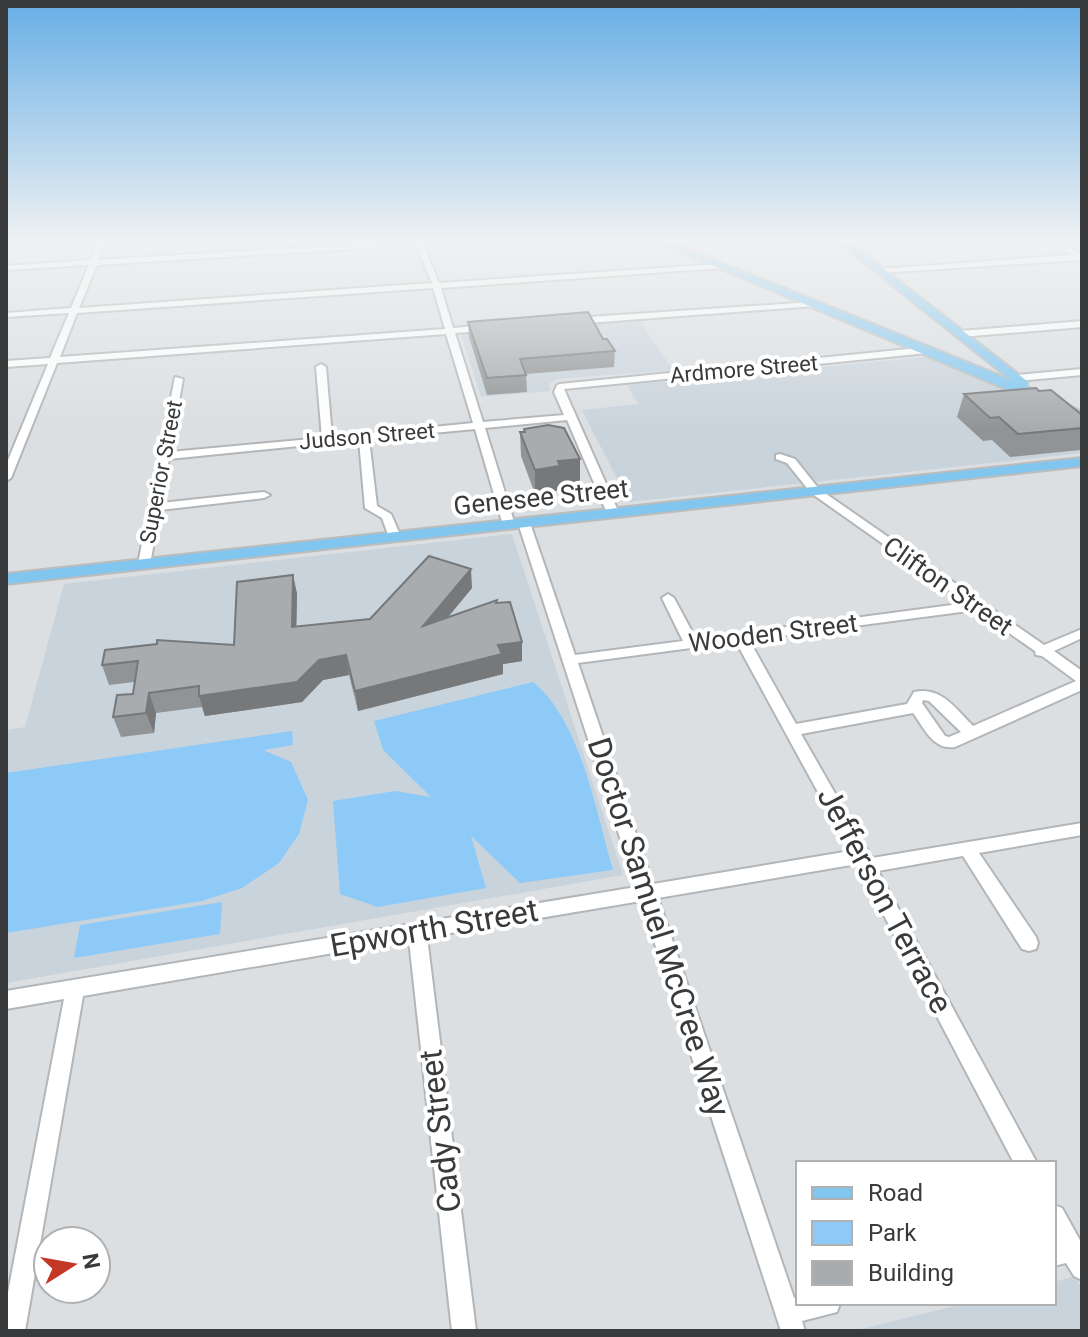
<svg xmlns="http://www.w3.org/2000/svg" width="1088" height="1337" font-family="Roboto,sans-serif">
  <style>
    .built { fill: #c9d3db }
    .green { fill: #8ecaf7 }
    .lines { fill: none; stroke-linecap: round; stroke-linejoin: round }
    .minor-casing { stroke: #b3b6b9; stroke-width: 4 }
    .major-casing { stroke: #bcbcbc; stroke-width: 4 }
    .minor { fill: #fff; fill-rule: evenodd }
    .major { fill: #80c6ef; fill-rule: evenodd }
    .wall { fill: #919496 }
    .shaded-wall { fill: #76787a }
    .building { fill: #a9acaf; stroke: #76787a; stroke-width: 2 }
    .labels { text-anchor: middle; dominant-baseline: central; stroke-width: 8; stroke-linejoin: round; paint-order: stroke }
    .far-street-label { font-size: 22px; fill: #393a3b; stroke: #fff }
    .street-label { font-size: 26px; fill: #393a3b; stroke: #fff }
    .near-street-label { font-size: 32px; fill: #393a3b; stroke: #fff }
  </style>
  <rect width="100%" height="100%" fill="#dbdfe2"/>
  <g class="built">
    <polygon points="640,321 673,370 557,379 549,384 550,391 481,397 461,334"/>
    <polygon points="927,357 991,383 1082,429 1082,453 629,502 582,410 638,404 627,385"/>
    <polygon points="512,534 623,875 6,983 6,730 25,727 64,584"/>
    <polygon points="1075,1276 1082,1289 1082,1331 853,1331 967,1303 1054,1303 1054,1282"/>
  </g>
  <g class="green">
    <path d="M533 682C581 721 596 812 613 870L520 883 471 836 486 888 378 907 340 894 333 801 395 791 431 797 383 750 374 721Z"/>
    <polygon points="292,731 293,745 263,750 291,762 308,800 299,834 279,863 242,888 202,901 6,933 6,773"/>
    <polygon points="222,902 220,934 74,958 80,925"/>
  </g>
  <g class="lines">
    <g class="minor-casing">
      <g id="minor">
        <path d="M98 242H106L98 260 389 242H427L423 244 439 283 721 264 725 266 721 268 441 288 453 328 486 325 490 328 486 331 455 333 483 422 564 415 554 392 557 385 560 384 928 347 932 350 928 353 564 389 619 513 613 516 607 513 567 420 485 428 515 525 509 529 503 525 475 429 369 439 377 506 391 514 401 537 395 541 389 537 382 518 365 508 359 440 169 459 161 503 264 492 270 495 264 498 160 510 150 564 144 568 138 564 175 377 183 379 170 452 322 438 316 367 321 364 326 367 332 437 473 423 446 334 57 363 11 478 6 481V465L48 364 6 367V361L50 358 69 313 6 317V313L71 308 89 265 6 270V266L91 260ZM416 245 432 283 79 308 97 265ZM433 288 445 329 60 357 77 313Z"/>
        <polygon points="681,242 714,242 669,247 665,245"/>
        <polygon points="1050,242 1059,242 1082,255 1082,260 880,273 876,271 880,269 1072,255"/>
        <polygon points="813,302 816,302 816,306 574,324 570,321 574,318"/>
        <polygon points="1082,321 1082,327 960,337 956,334 960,331"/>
        <polygon points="1082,369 1082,375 1017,381 1012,378 1017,375"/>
        <path d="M780 454 795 459 819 489 1044 645 1082 629V638L1054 651 1082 671V690L955 747C933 750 925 729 913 713L801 734 872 858 1082 823V835L979 853 1036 937 1038 943 1036 949 1029 951 1022 949 963 856 878 871 1037 1163H1014L857 864 658 898 794 1298 798 1297V1303H840L837 1312 802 1321 805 1331H781L641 901 427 937 476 1331H452L409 940 83 996 25 1331H6V1303L64 999 6 1009V991L636 887 518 523 520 521H528L530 523 575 655 683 641 662 598 668 594 674 598 696 639 967 603 811 493 787 463 776 459V455ZM976 610 1035 651 1036 655 1042 656 1076 681 973 726C956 709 941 686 914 692L907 704 796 724 749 640ZM736 642 850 851 653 884 578 663ZM923 700 929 701 961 732 949 737 945 736 922 703Z"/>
        <polygon points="1054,1205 1062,1208 1082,1244 1082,1280 1074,1276 1066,1263 1054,1266"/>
      </g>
    </g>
    <g class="major-casing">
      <g id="major">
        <polygon points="657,242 670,242 1011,380 838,242 849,242 1027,381 1027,387 1082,412 1082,421"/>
        <polygon points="1082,458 1082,466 6,584 6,574"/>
      </g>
    </g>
    <use href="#minor" class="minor"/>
    <use href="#major" class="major"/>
  </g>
  <g class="wall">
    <polygon points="468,322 603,339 615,351 614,367 526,374 527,392 487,395 469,337"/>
    <polygon points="964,394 1082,415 1082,447 1080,450 1010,457 992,440 983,441 957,417"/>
    <polygon points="524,429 580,483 560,485 560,490 535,494 521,456 520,432 524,432"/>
    <polygon points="293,575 297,594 296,627 370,619 472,588 448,617 497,600 497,603 522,661 503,664 503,674 358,711 349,675 323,680 302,702 205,716 202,707 156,713 154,733 121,737 113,717 133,694 134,682 109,685 102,665 234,645"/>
  </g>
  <g class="shaded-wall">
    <polygon points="580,459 580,483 560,485 560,490 535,494 535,470 558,461"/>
    <polygon points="471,569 472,588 425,645 423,626"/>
    <polygon points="293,575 297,594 296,647 292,627"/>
    <polygon points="522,642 522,661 503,664 503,674 358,711 355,691 498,645"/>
    <polygon points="346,655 349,675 323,680 302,702 205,716 199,696 319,660"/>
    <polygon points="149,693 156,713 154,733 146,713"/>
  </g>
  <g class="building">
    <polygon points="588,312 603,339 607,339 615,351 520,359 526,375 487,378 468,322"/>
    <polygon points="1036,388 1039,391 1051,390 1082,415 1082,428 1018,434 999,417 990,418 964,394"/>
    <polygon points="548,425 564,428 580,459 558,461 560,466 535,470 520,432 525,432 524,429"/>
    <polygon points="429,556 471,569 423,626 497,600 496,603 510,602 522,642 498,645 502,654 355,691 346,655 319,660 297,682 199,696 199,686 149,693 146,713 113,717 117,695 133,694 138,661 102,665 105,650 157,644 157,640 234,645 237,582 293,575 292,627 370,619"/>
  </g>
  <linearGradient id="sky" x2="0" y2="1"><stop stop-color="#67aee6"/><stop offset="0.56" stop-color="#eff1f2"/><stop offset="1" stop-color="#eff1f2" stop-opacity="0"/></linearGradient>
  <rect width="1088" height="429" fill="url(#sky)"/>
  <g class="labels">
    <g class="far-street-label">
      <text transform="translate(744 369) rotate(-5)">Ardmore Street</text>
      <text transform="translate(367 436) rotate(-5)">Judson Street</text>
      <text transform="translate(161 472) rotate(-79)">Superior Street</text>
    </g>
    <g class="street-label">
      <text transform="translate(541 497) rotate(-6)">Genesee Street</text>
      <text transform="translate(948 586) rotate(35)">Clifton Street</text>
      <text transform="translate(773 633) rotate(-7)">Wooden Street</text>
    </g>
    <g class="near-street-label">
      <text transform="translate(885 900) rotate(62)">Jefferson Terrace</text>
      <text transform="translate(659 927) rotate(72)">Doctor Samuel McCree Way</text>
      <text transform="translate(434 928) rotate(-10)">Epworth Street</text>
      <text transform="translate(440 1131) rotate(-97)">Cady Street</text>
    </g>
  </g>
  <rect width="1088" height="1337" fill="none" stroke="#393a3b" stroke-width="16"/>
  <rect x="796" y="1161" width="260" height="144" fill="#ffffff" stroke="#b0b0b1" stroke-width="2"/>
  <rect x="812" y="1187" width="40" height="12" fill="#80c6ef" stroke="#b0b0b1" stroke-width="2"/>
  <text x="868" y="1201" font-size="24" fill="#393a3b">Road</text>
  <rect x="812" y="1221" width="40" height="24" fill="#8ecaf7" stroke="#b0b0b1" stroke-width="2"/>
  <text x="868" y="1241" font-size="24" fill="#393a3b">Park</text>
  <rect x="812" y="1261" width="40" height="24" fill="#a9acaf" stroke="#b0b0b1" stroke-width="2"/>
  <text x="868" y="1281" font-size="24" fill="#393a3b">Building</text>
  <g transform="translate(72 1265) rotate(79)"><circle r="38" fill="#ffffff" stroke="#b0b0b1" stroke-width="2"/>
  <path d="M0-6L14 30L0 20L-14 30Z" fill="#c33724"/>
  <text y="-12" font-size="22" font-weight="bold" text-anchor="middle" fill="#393a3b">N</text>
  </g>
</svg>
